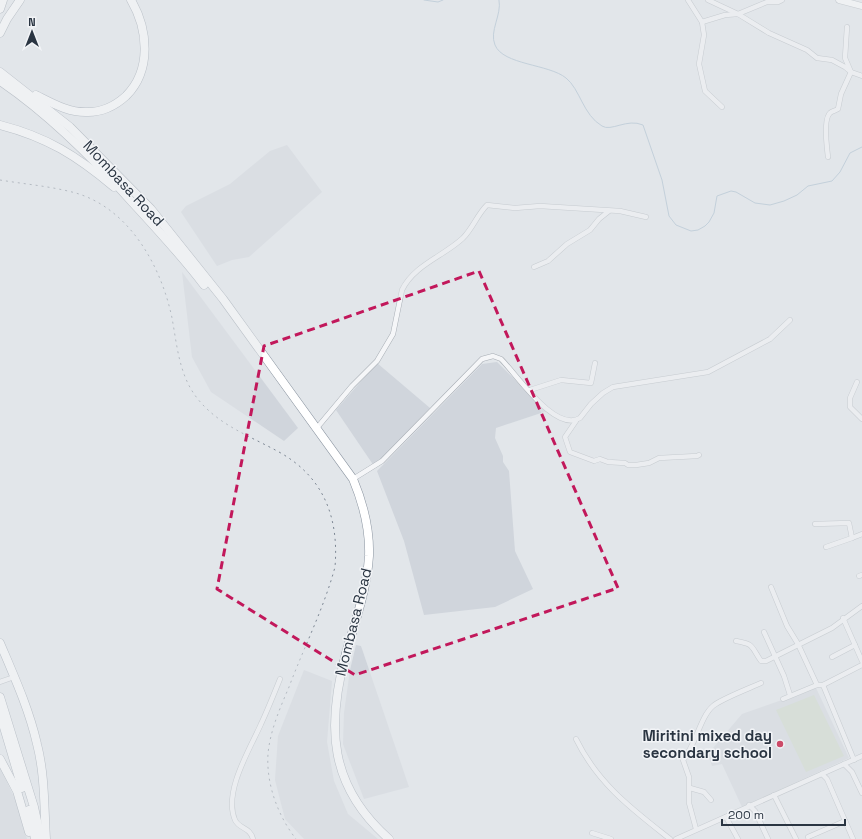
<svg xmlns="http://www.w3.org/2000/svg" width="862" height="839" font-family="'Space Grotesk',sans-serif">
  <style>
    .built { fill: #d0d5dc }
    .green { fill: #c9d4c3 }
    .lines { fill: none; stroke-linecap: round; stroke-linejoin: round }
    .stream { stroke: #9eb6c9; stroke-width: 1 }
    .minor-casing { stroke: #a7adb4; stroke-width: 5.5 }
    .secondary-casing { stroke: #a7adb4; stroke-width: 7 }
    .trunk-casing { stroke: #8a94a0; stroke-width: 9 }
    .minor { stroke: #f5f6f8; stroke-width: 4.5 }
    .secondary { stroke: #fff; stroke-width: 6 }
    .trunk { stroke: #fff; stroke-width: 8 }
    .rail { stroke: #7c8693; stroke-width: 1; stroke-dasharray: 2 4; stroke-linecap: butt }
    .marked { fill: none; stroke: #c2185b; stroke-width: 3; stroke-dasharray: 8 5; stroke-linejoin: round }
    .poi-dot { fill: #cc4a68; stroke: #f2f4f7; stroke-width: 1.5 }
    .labels { text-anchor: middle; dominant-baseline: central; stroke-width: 3; stroke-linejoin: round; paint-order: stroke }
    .street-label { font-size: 15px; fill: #2a3542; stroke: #f2f4f7 }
    .poi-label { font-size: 15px; font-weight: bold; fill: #2a3542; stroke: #f2f4f7; text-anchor: end }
  </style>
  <rect width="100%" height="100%" fill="#e2e6ea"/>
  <g class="built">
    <polygon points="287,145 322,192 249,257 232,260 217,266 181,212 186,206 230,184 270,151"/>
    <polygon points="182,272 298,428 284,441 211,392 192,357"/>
    <polygon points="497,362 547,411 496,428 495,438 503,456 503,462 509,471 515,551 533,589 495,607 424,615 404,541 377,471 482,364"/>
    <polygon points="377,363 430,408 374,466 336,410"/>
    <polygon points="356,645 361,646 409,787 364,799 343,744 344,713 350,670"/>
    <polygon points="304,670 332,681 327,742 334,781 348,814 378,839 304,839 285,819 275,780 278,736"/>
    <polygon points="816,688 849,758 742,807 722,764 712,766 708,754 742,714"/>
    <polygon points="0,767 21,812 27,839 0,839"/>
  </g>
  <polygon class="green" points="814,695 844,756 806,772 776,710"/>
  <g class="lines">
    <g class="stream">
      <polyline points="424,0 438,2 443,0"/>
      <path d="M499 0C502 15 489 31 495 45 503 65 549 64 566 78 580 89 583 115 602 126 611 132 627 118 643 125L662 180 669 216 676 225 691 231 698 230 705 226 709 222 714 213 717 196 731 191 736 192 755 203 770 205 784 201 797 195 808 186 832 181 840 172 850 153 862 147"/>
    </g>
    <g class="minor-casing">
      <g id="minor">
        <polyline points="688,0 702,22 704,35 699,64 705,91 722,107"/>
        <polyline points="708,0 738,14 769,33 807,50 817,58 832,60 845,67 851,72 862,76"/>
        <polyline points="702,22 725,15 738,14 767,2 778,2 782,0"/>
        <path d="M828 157C827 149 823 119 830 113 832 111 835 111 838 109L841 94 851 72 845 58 847 27"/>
        <polyline points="534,267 548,261 567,244 590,230 599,219 609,211"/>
        <polyline points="857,382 850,398 850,407 862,419"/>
        <polyline points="530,390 561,380 591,383 595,363"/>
        <polyline points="576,421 565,437 570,452 594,461 600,459 608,462 625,463 628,465 636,465 649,463 659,458 697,456 699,455"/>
        <path d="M316 429 352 386 377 361 393 334 402 290C414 265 444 256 463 238 473 228 477 215 487 205L515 208 540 206 620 211 646 217"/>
        <path d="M353 479 382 461 482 359 493 356 501 359C517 375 555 433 580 418L591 404 603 393 613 387 708 372 770 339 790 320"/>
        <polyline points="815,524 849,523 852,538 862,534"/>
        <polyline points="826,547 852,538"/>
        <polyline points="859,576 862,575"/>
        <polyline points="771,587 787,626 798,644 817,685"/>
        <polyline points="843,618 862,661"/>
        <polyline points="764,632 784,676 790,695"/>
        <path d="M736 641C755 644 751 647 761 661H766L832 628 862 606"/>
        <polyline points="832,657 855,645"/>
        <polyline points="0,682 14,677"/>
        <polyline points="823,685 854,760"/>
        <polyline points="783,699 817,685 823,685 862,665"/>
        <path d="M576 739C598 784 632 809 670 839"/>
        <polyline points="844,764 852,772 862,793"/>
        <polyline points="822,774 827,779 853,839"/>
        <polyline points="690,788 704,792 711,800"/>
        <polyline points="774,795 796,839"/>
        <polyline points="749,805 755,811 768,839"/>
        <polyline points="726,817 738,839"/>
        <path d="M696 829 689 803V777L683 760C696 745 700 717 713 706 721 699 750 688 761 683"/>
        <polyline points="592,833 611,839"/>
        <polyline points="808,837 845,821"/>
        <path d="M253 839C250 827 239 829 235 820 223 792 250 749 261 724 268 709 274 694 280 679"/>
        <polyline points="676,839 862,756"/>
      </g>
    </g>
    <g class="secondary-casing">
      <polyline id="secondary" points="839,0 862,6"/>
    </g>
    <g class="trunk-casing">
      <g id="trunk">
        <polyline points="0,9 3,0"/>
        <polyline points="0,33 7,19 20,0"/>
        <path d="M0 72 70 127 151 209 223 299 353 479C363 503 370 529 369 556 367 589 355 622 346 653 326 727 329 786 389 839"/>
        <path d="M0 81C50 115 92 157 132 202 157 229 182 256 204 285"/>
        <path d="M36 95C52 103 69 113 88 112 103 112 115 106 126 96 152 70 148 29 131 0"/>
        <path d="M0 125C47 137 77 156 114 187"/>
        <path d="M0 643C14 676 29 709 37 744 45 775 44 807 46 839"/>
        <polyline points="0,697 34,807 41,839"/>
        <polyline points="0,714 22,788"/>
        <polyline points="0,759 17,791 29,832"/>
        <polyline points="29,810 35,839"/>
      </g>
    </g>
    <use href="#minor" class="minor"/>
    <use href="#secondary" class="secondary"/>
    <use href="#trunk" class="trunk"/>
    <path class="rail" d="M0 180C24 184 48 186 72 192 128 206 161 265 172 318 177 345 179 375 197 398 218 425 250 436 279 452 324 477 339 518 335 567 324 608 304 647 289 687 280 708 270 731 268 754 266 784 278 816 296 839"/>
  </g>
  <path d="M0 0H862V839H0ZM479 271 618 588 355 675 217 589 264 346Z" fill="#e2e6ea" fill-opacity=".55" fill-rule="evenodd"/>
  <path class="marked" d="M479 271 618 588 355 675 217 589 264 346Z"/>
  <circle class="poi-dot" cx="780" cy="744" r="4"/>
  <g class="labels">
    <g class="street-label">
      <text transform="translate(124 183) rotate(47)">Mombasa Road</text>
      <text transform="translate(353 622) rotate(-76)">Mombasa Road</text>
    </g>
    <g class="poi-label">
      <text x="772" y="735">Miritini mixed day<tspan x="772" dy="17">secondary school</tspan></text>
    </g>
  </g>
  <g transform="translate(32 32)" stroke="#f2f4f7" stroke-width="3" paint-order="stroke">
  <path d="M0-3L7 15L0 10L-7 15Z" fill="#2a3542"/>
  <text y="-6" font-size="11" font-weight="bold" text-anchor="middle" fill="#2a3542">N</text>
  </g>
  <path d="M722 819v6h123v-6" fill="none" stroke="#2a3542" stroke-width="2"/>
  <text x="728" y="819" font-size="12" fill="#2a3542" stroke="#f2f4f7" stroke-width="3" paint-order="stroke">200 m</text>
</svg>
